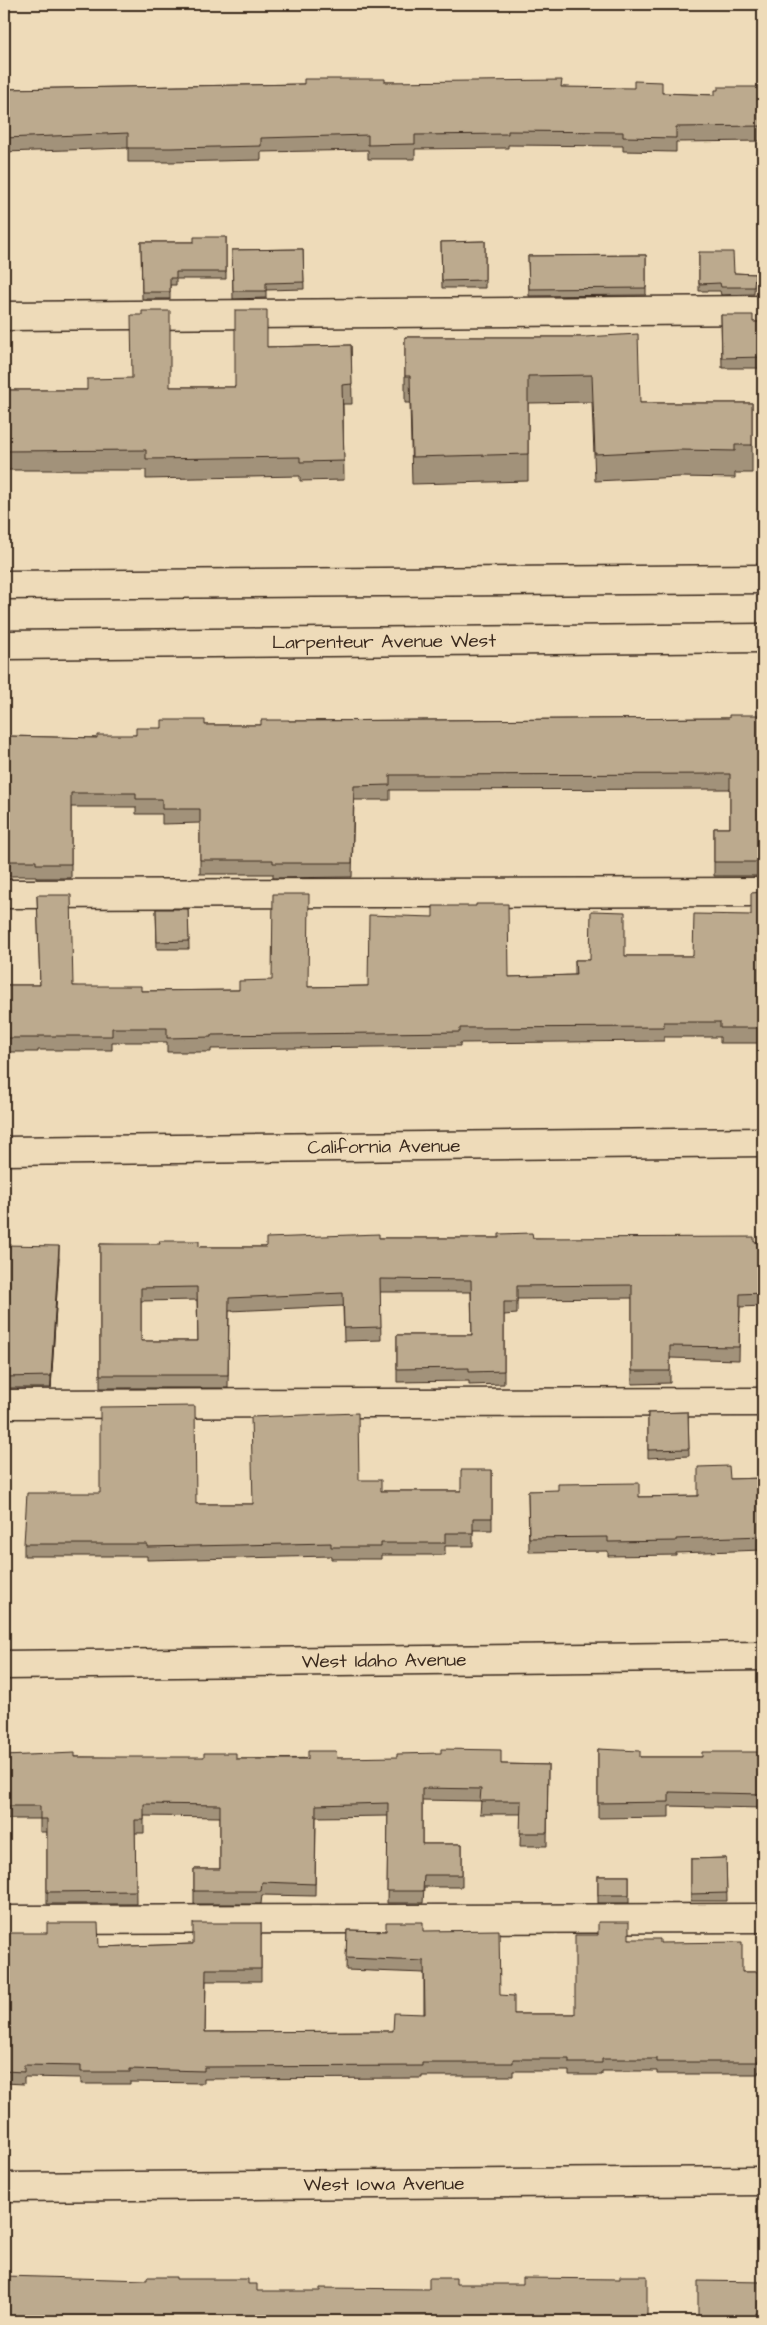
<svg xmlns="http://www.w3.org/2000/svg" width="767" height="2325" font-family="'Architects Daughter',sans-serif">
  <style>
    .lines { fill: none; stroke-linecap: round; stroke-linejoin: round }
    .minor-casing { stroke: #3b2a1e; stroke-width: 31 }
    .major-casing { stroke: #3b2a1e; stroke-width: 31 }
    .minor { stroke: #eedbb9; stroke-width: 28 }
    .major { stroke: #eedbb9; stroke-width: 28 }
    .wall { fill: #a2927a; stroke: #3b2a1e; fill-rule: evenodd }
    .shaded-wall { fill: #847763; stroke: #3b2a1e }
    .building { fill: #bcaa8e; stroke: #3b2a1e; fill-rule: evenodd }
    .labels { text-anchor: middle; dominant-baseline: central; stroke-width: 4; stroke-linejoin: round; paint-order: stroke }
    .street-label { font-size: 19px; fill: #3b2a1e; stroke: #eedbb9 }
  </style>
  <rect width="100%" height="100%" fill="#eedbb9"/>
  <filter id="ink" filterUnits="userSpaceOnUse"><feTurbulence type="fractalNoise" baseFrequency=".02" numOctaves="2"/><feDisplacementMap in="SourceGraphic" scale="10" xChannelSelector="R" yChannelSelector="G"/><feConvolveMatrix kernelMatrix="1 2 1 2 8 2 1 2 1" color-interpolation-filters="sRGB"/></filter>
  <g filter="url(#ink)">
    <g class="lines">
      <g class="minor-casing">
        <g id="minor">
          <polyline points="4,316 763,310"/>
          <polyline points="4,894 763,892"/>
          <path id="s1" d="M4 1151 763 1142"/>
          <polyline points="4,1404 763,1402"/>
          <path id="s2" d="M4 1665 763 1656"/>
          <polyline points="4,1920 763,1918"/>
          <path id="s3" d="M4 2187 763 2181"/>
        </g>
      </g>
      <g class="major-casing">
        <g id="major">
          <polyline points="4,585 763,579"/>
          <path id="s4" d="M4 645 763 638"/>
        </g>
      </g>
      <use href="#minor" class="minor"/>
      <use href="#major" class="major"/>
    </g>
    <g class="wall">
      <polygon points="385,82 562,87 662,93 715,95 763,87 763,147 763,141 676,142 676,152 623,151 623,146 508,145 508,148 415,149 415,159 368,159 368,150 261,152 261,160 171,162 128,162 128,148 4,152 4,89 304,84"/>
      <polygon points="226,237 226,279 176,279 176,285 170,285 170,299 142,299 141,242 194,242"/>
      <polygon points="485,241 485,288 442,288 441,242"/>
      <polygon points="303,249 304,289 266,290 266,298 233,299 232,250"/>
      <polygon points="699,252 734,273 755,274 754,294 721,295 720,291 699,291"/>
      <polygon points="646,255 646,295 529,296 528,256"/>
      <polygon points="721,315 753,322 763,322 763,368 722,368"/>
      <polygon points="405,337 585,337 640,403 752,403 752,473 735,473 735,478 680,477 595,481 592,402 528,403 528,481 412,484 410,403 405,403"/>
      <polygon points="351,345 352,404 343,404 344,480 300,481 300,476 146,479 146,470 4,470 4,390 87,390 170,387 235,387 267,347"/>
      <polygon points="763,715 763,876 714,876 714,828 730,828 730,789 390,790 390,800 354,800 352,877 273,878 273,874 200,874 200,823 162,824 162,814 136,814 136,807 71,807 71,878 36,878 36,876 4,876 4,729 6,736 97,738 136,735 162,728 205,725 261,725 289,721 729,718"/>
      <polygon points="763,892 763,1043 720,1043 720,1037 664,1037 664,1041 460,1043 460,1046 211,1049 211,1052 167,1052 167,1042 112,1042 112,1050 38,1050 38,1052 4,1052 4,985 40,985 37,895 73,986 141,991 239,990 308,987 368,986 509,977 575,975 575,960 590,960 625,956 693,956 751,915"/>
      <polygon points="156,909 188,909 189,949 157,949"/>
      <path d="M379 1238H533L763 1242V1306L740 1307 739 1360 670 1358V1383L632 1384V1298L517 1299V1314L504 1315V1384L469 1385V1381L397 1382V1335H472L471 1292H380L381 1340 344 1341 343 1306 229 1311 228 1388H100V1244L199 1247H266ZM197 1300 198 1341H141V1301Z"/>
      <polygon points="4,1245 59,1258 51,1388 4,1388"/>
      <polygon points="688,1412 689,1456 648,1458 648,1413"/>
      <polygon points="492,1470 492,1530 473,1530 473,1546 445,1546 445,1555 381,1555 381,1559 331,1559 331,1556 147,1560 147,1556 24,1556 24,1544 196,1504 253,1504 359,1480 381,1491 461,1491"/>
      <polygon points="763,1478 763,1550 676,1553 676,1555 608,1556 608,1551 529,1552 528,1491 639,1497 698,1496 730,1479"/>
      <polygon points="598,1749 640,1757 702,1757 763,1752 763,1808 669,1806 669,1817 598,1818"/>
      <polygon points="4,1756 236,1759 337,1758 501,1764 548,1765 547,1846 520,1846 521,1814 480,1814 481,1801 422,1800 422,1844 462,1844 462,1887 424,1887 423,1903 387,1903 388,1816 316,1817 315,1896 262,1895 261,1904 194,1904 194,1869 220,1869 220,1817 144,1816 144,1833 135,1833 136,1904 47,1904 47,1832 40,1832 40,1819 4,1819"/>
      <polygon points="726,1858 727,1901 691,1901 691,1859"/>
      <rect x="598" y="1876" width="31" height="27"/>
      <polygon points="261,1923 261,1981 206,1981 205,2032 393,2031 424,2014 424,1973 346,1970 347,1930 386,1931 423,1931 500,1995 514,2014 575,2014 629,1939 660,1943 742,1972 763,1972 763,2072 758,2072 758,2074 657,2074 657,2071 602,2071 602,2075 569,2075 569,2071 513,2071 513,2076 422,2076 422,2078 204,2079 204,2083 130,2082 130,2084 81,2084 81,2078 24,2077 24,2084 4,2083 4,1933 99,1947 193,1944"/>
      <polygon points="763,2282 763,2321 698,2321"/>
    </g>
    <polygon class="shaded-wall" points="59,1246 59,1258 51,1388 51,1376"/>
    <g class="building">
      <polygon points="304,79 385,79 385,82 562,80 561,87 634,88 634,81 662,82 662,93 715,95 715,90 718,90 718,87 763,87 763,133 763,126 676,127 676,138 623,137 623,132 508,131 508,134 415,135 415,144 368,145 368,135 261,138 261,146 171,148 128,148 128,133 4,138 4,89 304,84"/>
      <polygon points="194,237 226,237 226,272 176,272 176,278 170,278 170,292 142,292 141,242 194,242"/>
      <polygon points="485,241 485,280 442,281 441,242"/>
      <polygon points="303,249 304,282 266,283 266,291 233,291 232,250"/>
      <polygon points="699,252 733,252 734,273 755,274 754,287 721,287 720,283 699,284"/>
      <polygon points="646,255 646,288 529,289 528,256"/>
      <polygon points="235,310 267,310 267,347 351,345 352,384 342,385 344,461 300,462 300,457 146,459 146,450 4,451 4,390 87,390 87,379 132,378 131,315 142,315 142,311 170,311 170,387 235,387"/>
      <polygon points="721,315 753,315 753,322 763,322 763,357 722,358"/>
      <polygon points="638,334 640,403 752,403 752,445 735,445 735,451 680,450 595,454 592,375 528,376 528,454 412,457 410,376 405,376 405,337 585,337"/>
      <polygon points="729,715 763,715 763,862 714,862 714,828 730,828 730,774 390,775 390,785 354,786 352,863 273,863 273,860 200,860 200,809 162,809 162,799 136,799 136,793 71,793 71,864 36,864 36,861 4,861 4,729 6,729 6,736 97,738 97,735 136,735 136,728 162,728 162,720 205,720 205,725 261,725 261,720 289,720 289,721 729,718"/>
      <polygon points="763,892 763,1028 720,1028 720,1022 664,1022 664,1027 460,1028 460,1032 211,1035 211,1037 167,1038 167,1028 112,1028 112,1036 38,1036 38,1038 4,1038 4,985 40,985 37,895 71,895 73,986 141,986 141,991 239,990 239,981 272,980 273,894 309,894 308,987 368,986 369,915 433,917 433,906 476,906 476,904 508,904 509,977 576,975 575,960 590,960 591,911 625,912 625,956 693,956 694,914 751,915 751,893"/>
      <polygon points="156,909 188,909 189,941 157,942"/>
      <path d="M532 1233 533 1238 754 1237V1242H763V1293L740 1294 739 1347 670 1346V1371H632V1285L517 1286V1302H504V1371L469 1372V1368L397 1369V1335H472L471 1280 380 1279 381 1327 344 1328 343 1293 229 1298 228 1375H100V1244H160L159 1241H199V1247H266V1238L379 1234V1238H499V1234ZM197 1287 198 1341H141V1288Z"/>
      <polygon points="4,1245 59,1246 51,1376 4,1377"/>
      <polygon points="195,1406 196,1504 253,1504 251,1417 358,1413 359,1480 381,1480 381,1491 461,1491 461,1470 492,1470 492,1518 473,1518 473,1533 445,1533 445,1543 381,1543 381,1547 331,1547 331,1543 147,1547 147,1544 24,1544 27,1493 100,1493 100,1407"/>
      <polygon points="688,1412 689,1449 648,1450 648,1413"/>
      <polygon points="729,1466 730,1479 763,1478 763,1536 676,1539 676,1541 608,1542 608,1537 529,1538 528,1491 558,1490 558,1484 639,1483 639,1497 698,1496 698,1467"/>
      <polygon points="441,1749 501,1750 501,1764 548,1765 547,1833 520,1833 521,1801 480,1801 481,1789 422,1788 422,1844 462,1844 462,1875 424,1875 423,1891 387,1891 388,1803 316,1805 315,1884 262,1882 261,1891 194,1891 194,1869 220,1869 220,1805 144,1804 144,1820 135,1820 136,1891 47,1892 47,1819 40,1819 40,1806 4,1806 4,1756 75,1753 75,1757 204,1757 204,1753 236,1753 236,1759 308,1759 308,1751 336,1751 337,1758 397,1757 397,1754 441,1753"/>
      <polygon points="598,1749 640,1751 640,1757 702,1757 702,1752 763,1752 763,1794 669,1792 669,1802 598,1803"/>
      <polygon points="726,1858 727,1893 691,1894 691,1859"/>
      <rect x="598" y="1876" width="31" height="19"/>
      <polygon points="386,1922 423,1922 423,1931 499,1930 500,1995 514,1996 514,2014 575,2014 575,1935 598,1935 598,1922 629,1922 629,1939 660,1939 660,1943 742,1942 742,1972 763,1972 763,2060 758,2060 758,2062 657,2062 657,2059 602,2059 602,2063 569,2063 569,2059 513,2059 513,2063 422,2063 422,2066 204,2067 204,2071 130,2069 130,2072 81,2072 81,2066 24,2065 24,2072 4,2071 4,1933 47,1933 47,1923 98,1923 99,1947 193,1944 193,1923 261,1923 261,1969 206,1969 205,2032 393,2031 394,2013 425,2014 424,1961 346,1958 347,1930 386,1931"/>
      <polygon points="4,2276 147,2280 147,2277 176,2277 176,2279 248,2279 248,2284 257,2284 257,2291 320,2291 320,2288 429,2289 429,2278 456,2278 456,2284 523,2284 523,2278 620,2279 620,2276 647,2276 647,2321 4,2321"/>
      <polygon points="698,2281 763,2282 763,2313 756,2313 756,2321 698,2321"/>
    </g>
  </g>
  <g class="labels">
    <g class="street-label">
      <text stroke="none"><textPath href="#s4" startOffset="380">Larpenteur Avenue West</textPath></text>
      <text stroke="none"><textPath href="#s1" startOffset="380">California Avenue</textPath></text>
      <text stroke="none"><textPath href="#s2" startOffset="380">West Idaho Avenue</textPath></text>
      <text stroke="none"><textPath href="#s3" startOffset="380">West Iowa Avenue</textPath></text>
    </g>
  </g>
  <rect width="767" height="2325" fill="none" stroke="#eedbb9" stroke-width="20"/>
  <rect x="10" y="10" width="747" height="2305" fill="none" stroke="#3b2a1e" stroke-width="2" filter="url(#ink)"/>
</svg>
